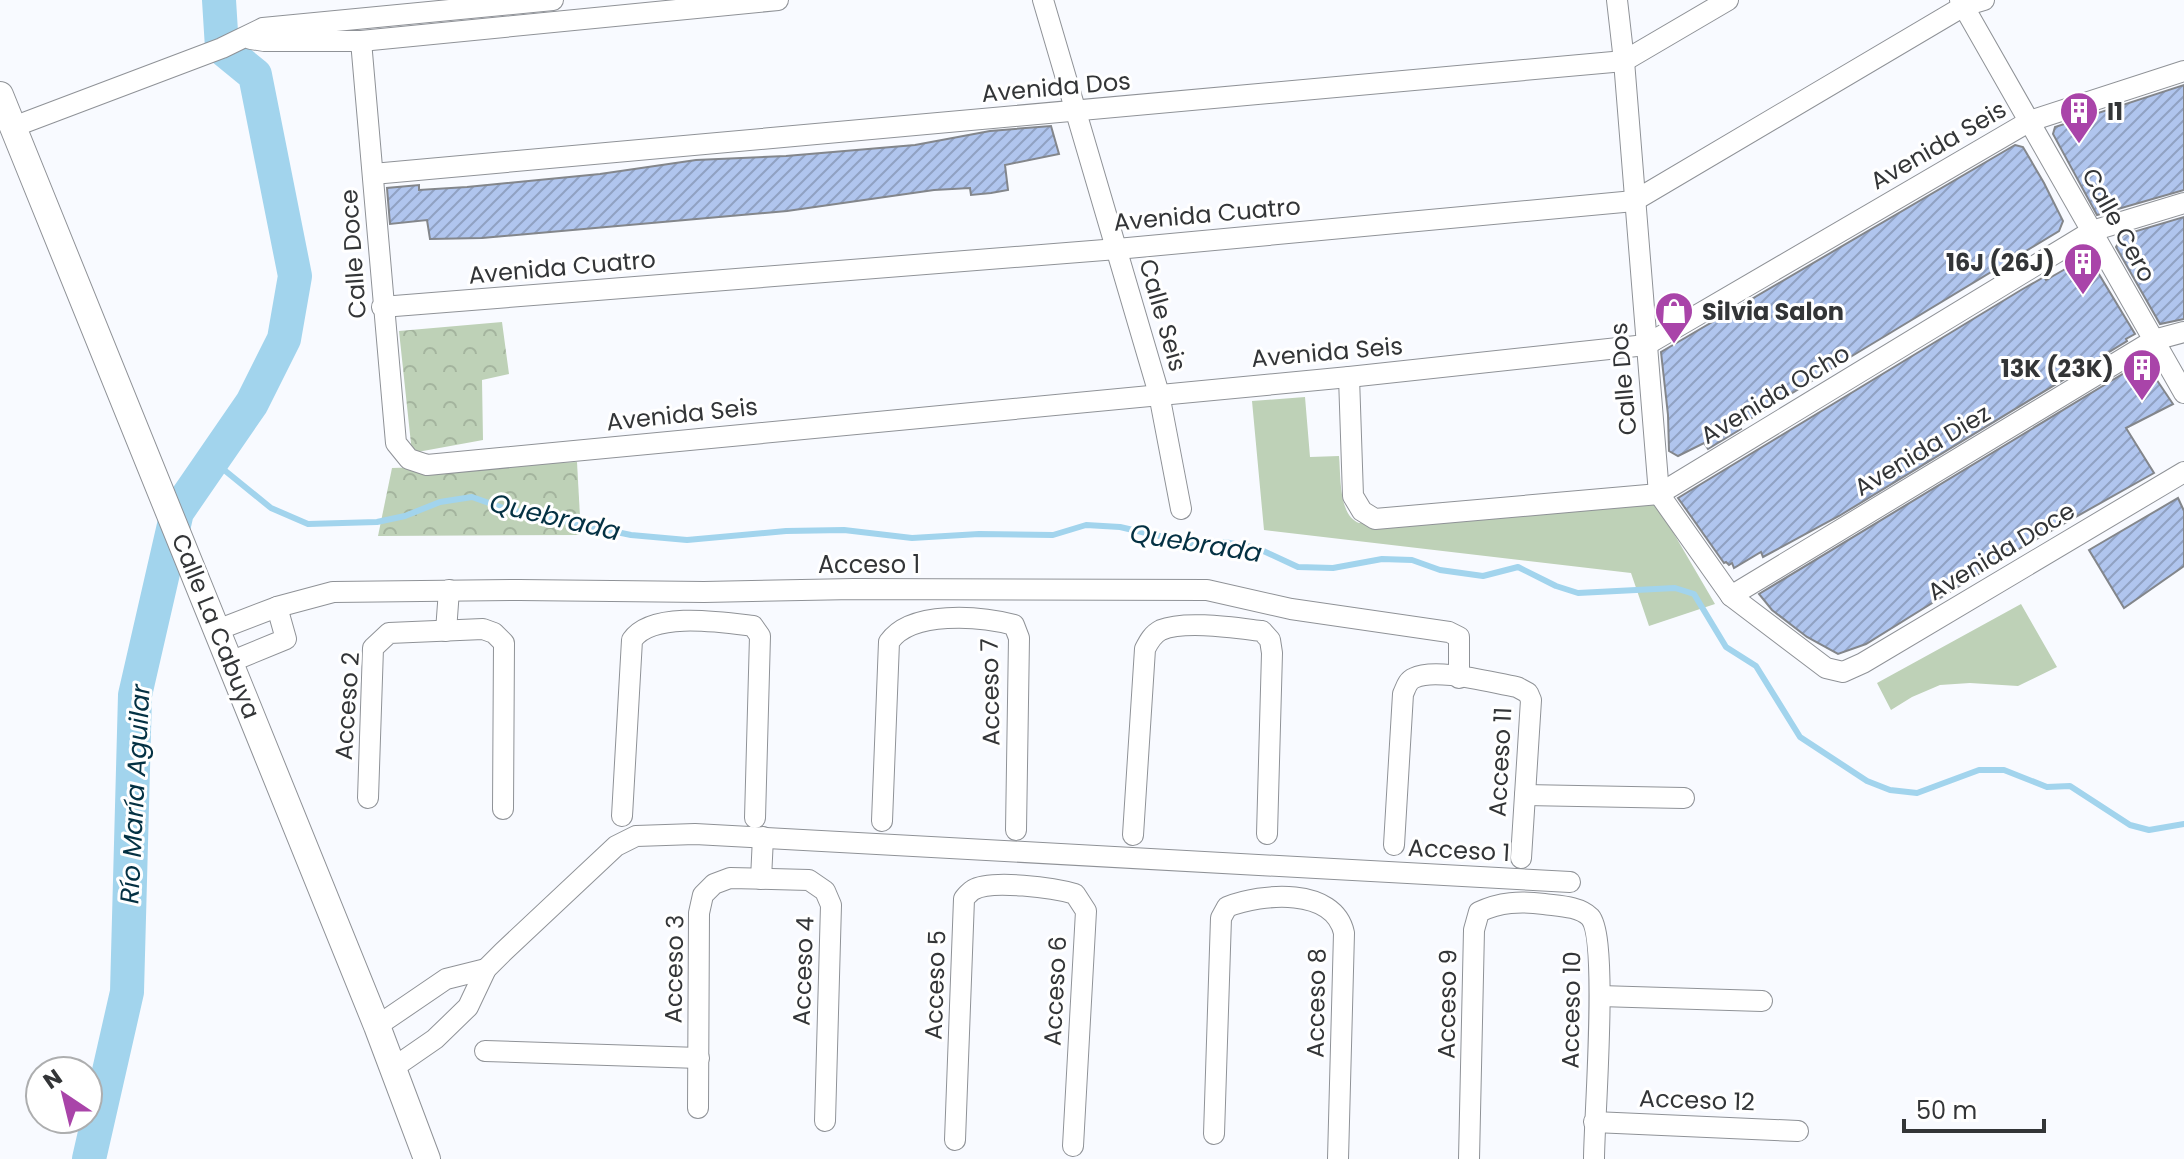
<svg xmlns="http://www.w3.org/2000/svg" width="2184" height="1159" font-family="Poppins,sans-serif">
  <style>
    .forest { fill: url(#forest-crowns) }
    .garden { fill: #bed1b7 }
    .lines { fill: none; stroke-linecap: round; stroke-linejoin: round }
    .stream { stroke: #a2d4ed; stroke-width: 6 }
    .river { stroke: #a2d4ed; stroke-width: 34 }
    .building { fill: url(#building-hatch); stroke: #83868b; stroke-width: 2 }
    .minor-casing { stroke: #8f9297; stroke-width: 22 }
    .tertiary-casing { stroke: #8f9297; stroke-width: 28 }
    .minor { stroke: #fff; stroke-width: 20 }
    .tertiary { stroke: #fff; stroke-width: 26 }
    .labels { text-anchor: middle; dominant-baseline: central; stroke-width: 6; stroke-linejoin: round; paint-order: stroke }
    .street-label { font-size: 24px; fill: #333537; stroke: #fff }
    .poi-label { font-size: 24px; font-weight: bold; fill: #333537; stroke: #fff; text-anchor: start }
    .water-label { font-size: 26px; font-style: italic; fill: #043143; stroke: #fff }
  </style>
  <defs>
    <pattern id="forest-crowns" width="20" height="18" patternUnits="userSpaceOnUse" patternTransform="scale(2)"><rect width="20" height="18" fill="#bed1b7"/><path d="M2 6a3 3 0 1 1 6 0M12 15a3 3 0 1 1 6 0" fill="none" stroke="#a4b49e"/></pattern>
    <pattern id="building-hatch" width="6" height="6" patternUnits="userSpaceOnUse" patternTransform="scale(2)"><rect width="6" height="6" fill="#b0c5ee"/><path d="M-1 1l2-2M0 6l6-6M5 7l2-2" fill="none" stroke="#90a1c2"/></pattern>
  </defs>
  <rect width="100%" height="100%" fill="#f8faff"/>
  <g class="forest">
    <polygon points="502,322 509,374 482,380 483,440 412,453 399,331"/>
    <polygon points="577,462 581,535 378,536 392,468"/>
  </g>
  <g class="garden">
    <path d="M1305 397 1310 457 1339 456C1341 476 1338 515 1359 523L1656 503 1715 604 1649 626 1631 573 1264 530 1252 401Z"/>
    <polygon points="2021,604 2057,667 2018,686 1970,683 1940,685 1912,697 1891,710 1877,683"/>
  </g>
  <g class="lines">
    <polyline class="stream" points="212,460 271,508 308,524 377,522 405,516 440,502 472,497 506,509 631,535 687,540 786,531 844,530 912,538 979,534 1053,535 1086,525 1120,527 1194,544 1224,542 1257,548 1298,567 1333,568 1382,559 1412,560 1440,570 1483,576 1518,567 1556,586 1578,593 1675,588 1694,594 1726,647 1756,666 1800,737 1867,781 1890,790 1917,793 1979,770 2004,770 2047,787 2070,786 2130,825 2149,830 2184,824"/>
    <polyline class="river" points="89,1159 127,992 135,695 177,512 252,403 284,339 295,276 255,75 222,48 219,0"/>
  </g>
  <g class="building">
    <polygon points="2184,85 2184,190 2097,215 2053,134 2055,127"/>
    <polygon points="1051,126 1059,154 1005,165 1008,190 991,193 971,195 970,188 934,190 787,211 482,238 430,239 427,220 390,224 387,188 419,185 419,190 467,187 600,174 696,160 786,156 915,145 990,131"/>
    <polygon points="2015,145 2023,147 2044,183 2063,221 2059,231 1852,356 1739,426 1741,429 1708,449 1704,443 1678,456 1669,451 1668,415 1661,352"/>
    <polygon points="2184,217 2184,319 2160,324 2116,247 2123,235"/>
    <polygon points="2088,256 2135,334 2126,339 2127,341 1839,516 1763,557 1761,552 1734,568 1732,563 1729,565 1726,562 1724,563 1678,498 2021,290 2044,277 2046,280"/>
    <polygon points="2144,361 2173,404 2126,428 2154,473 2024,546 1866,644 1838,654 1807,637 1772,610 1759,594"/>
    <polygon points="2178,498 2184,511 2184,566 2124,608 2089,550"/>
  </g>
  <g class="lines">
    <g class="minor-casing">
      <g id="minor">
        <polyline points="1043,0 1159,394 1181,509"/>
        <polyline points="1617,0 1624,61 1659,494 1731,596 1826,668 1843,672 1863,663 2184,472"/>
        <polyline points="1960,0 2184,393"/>
        <polyline points="251,39 264,41 361,41 778,0"/>
        <polyline points="361,41 396,443 409,459 427,465 1349,377 1646,345 2030,121 2184,71"/>
        <polyline points="13,127 222,48 263,28 553,0"/>
        <polyline points="373,174 1624,61 1728,0"/>
        <polyline points="382,307 1117,249 1634,201 1964,6 1984,0"/>
        <polyline points="1349,377 1353,496 1362,511 1375,519 1659,494 2092,231 2184,203"/>
        <polyline points="1731,596 2154,340 2184,332"/>
        <polyline points="217,630 277,607 333,592 519,590 704,592 854,589 1207,590 1291,609 1449,632 1459,637 1459,678"/>
        <polyline points="446,631 449,590"/>
        <polyline points="230,662 286,639 277,607"/>
        <polyline points="1525,795 1684,798"/>
        <polyline points="368,798 373,648 389,633 483,629 494,633 504,643 503,809"/>
        <path d="M622 816 632 640C652 611 721 622 753 626L760 636 755 818"/>
        <path d="M882 821 889 642C911 610 980 616 1014 625L1019 638 1016 830"/>
        <path d="M1133 835 1145 649C1149 641 1153 634 1161 630 1185 620 1236 628 1262 631L1270 640 1272 653 1267 834"/>
        <path d="M1394 845 1403 694C1406 688 1407 681 1414 678 1436 667 1492 683 1517 687L1528 693 1531 700 1521 858"/>
        <polyline points="761,879 763,837"/>
        <polyline points="1600,996 1762,1001"/>
        <polyline points="377,1026 446,979 486,969"/>
        <polyline points="485,1051 699,1058"/>
        <polyline points="393,1068 435,1039 468,1007 486,969 503,952 616,846 636,836 695,834 1570,882"/>
        <polyline points="698,1108 699,913 703,895 714,884 730,878 809,880 825,891 831,905 825,1121"/>
        <polyline points="1594,1122 1798,1131"/>
        <path d="M1214 1134 1221 918 1227 907C1262 893 1334 887 1344 933L1338 1159"/>
        <path d="M955 1140 964 899C965 897 971 891 973 890 991 879 1055 888 1075 894L1086 911 1073 1146"/>
        <path d="M1469 1159 1474 930 1479 912C1500 902 1520 901 1544 904 1558 906 1579 906 1590 917 1609 938 1594 1120 1594 1159"/>
      </g>
    </g>
    <g class="tertiary-casing">
      <polyline id="tertiary" points="0,95 377,1026 427,1159"/>
    </g>
    <use href="#minor" class="minor"/>
    <use href="#tertiary" class="tertiary"/>
  </g>
  <defs>
    <g id="building-pin" transform="scale(2)"><path d="M0 17L-7.5 6A9.5 9.5 0 1 1 7.5 6Z" fill="#a944a9" stroke="#fff"/><path d="M-4-6H4V6H1V3H-1V6H-4ZM-2.5-4.3h1.7v1.8h-1.7ZM.8-4.3h1.7v1.8H.8ZM-2.5-1h1.7V.8h-1.7ZM.8-1h1.7V.8H.8Z" fill="#fff"/></g>
    <g id="shop-pin" transform="scale(2)"><path d="M0 17L-7.5 6A9.5 9.5 0 1 1 7.5 6Z" fill="#a944a9" stroke="#fff"/><path d="M-5-2.5h2.3a2.7 3.5 0 0 1 5.4 0H5L5.5 6h-11ZM-1.5-2.5h3a1.5 2.3 0 0 0-3 0Z" fill="#fff"/></g>
  </defs>
  <g fill-rule="evenodd">
    <use href="#building-pin" x="2079" y="111"/>
    <use href="#building-pin" x="2083" y="262"/>
    <use href="#shop-pin" x="1674" y="311"/>
    <use href="#building-pin" x="2142" y="368"/>
  </g>
  <g class="labels">
    <g class="street-label">
      <text transform="translate(1056 87) rotate(-5)">Avenida Dos</text>
      <text transform="translate(1938 145) rotate(-30)">Avenida Seis</text>
      <text transform="translate(1207 214) rotate(-5)">Avenida Cuatro</text>
      <text transform="translate(2119 225) rotate(61)">Calle Cero</text>
      <text transform="translate(353 254) rotate(-94)">Calle Doce</text>
      <text transform="translate(562 267) rotate(-5)">Avenida Cuatro</text>
      <text transform="translate(1163 315) rotate(74)">Calle Seis</text>
      <text transform="translate(1327 352) rotate(-5)">Avenida Seis</text>
      <text transform="translate(1623 379) rotate(-95)">Calle Dos</text>
      <text transform="translate(1775 394) rotate(-31)">Avenida Ocho</text>
      <text transform="translate(682 414) rotate(-6)">Avenida Seis</text>
      <text transform="translate(1922 450) rotate(-31)">Avenida Diez</text>
      <text transform="translate(2001 551) rotate(-31)">Avenida Doce</text>
      <text x="869" y="564">Acceso 1</text>
      <text transform="translate(216 626) rotate(68)">Calle La Cabuya</text>
      <text transform="translate(990 692) rotate(-91)">Acceso 7</text>
      <text transform="translate(347 706) rotate(-86)">Acceso 2</text>
      <text transform="translate(1500 762) rotate(-87)">Acceso 11</text>
      <text transform="translate(1459 850) rotate(3)">Acceso 1</text>
      <text transform="translate(674 969) rotate(-89)">Acceso 3</text>
      <text transform="translate(803 971) rotate(-88)">Acceso 4</text>
      <text transform="translate(935 985) rotate(-88)">Acceso 5</text>
      <text transform="translate(1055 991) rotate(-87)">Acceso 6</text>
      <text transform="translate(1316 1003) rotate(-89)">Acceso 8</text>
      <text transform="translate(1447 1004) rotate(-89)">Acceso 9</text>
      <text transform="translate(1571 1010) rotate(-89)">Acceso 10</text>
      <text transform="translate(1697 1100) rotate(2)">Acceso 12</text>
    </g>
    <g class="poi-label">
      <text x="2107" y="111">I1</text>
      <text x="2055" y="262" text-anchor="end">16J (26J)</text>
      <text x="1702" y="311">Silvia Salon</text>
      <text x="2114" y="368" text-anchor="end">13K (23K)</text>
    </g>
    <g class="water-label">
      <text transform="translate(555 517) rotate(13)">Quebrada</text>
      <text transform="translate(1196 543) rotate(9)">Quebrada</text>
      <text transform="translate(135 794) rotate(-87)">Río María Aguilar</text>
    </g>
  </g>
  <g transform="translate(64 1095) rotate(325)"><circle r="38" fill="#ffffff" stroke="#adaeaf" stroke-width="2"/>
  <path d="M0-6L14 30L0 20L-14 30Z" fill="#a944a9"/>
  <text y="-12" font-size="22" font-weight="bold" text-anchor="middle" fill="#333537">N</text>
  </g>
  <path d="M1904 1119v12h140v-12" fill="none" stroke="#333537" stroke-width="4"/>
  <text x="1916" y="1119" font-size="24" fill="#333537" stroke="#ffffff" stroke-width="6" paint-order="stroke">50 m</text>
</svg>
